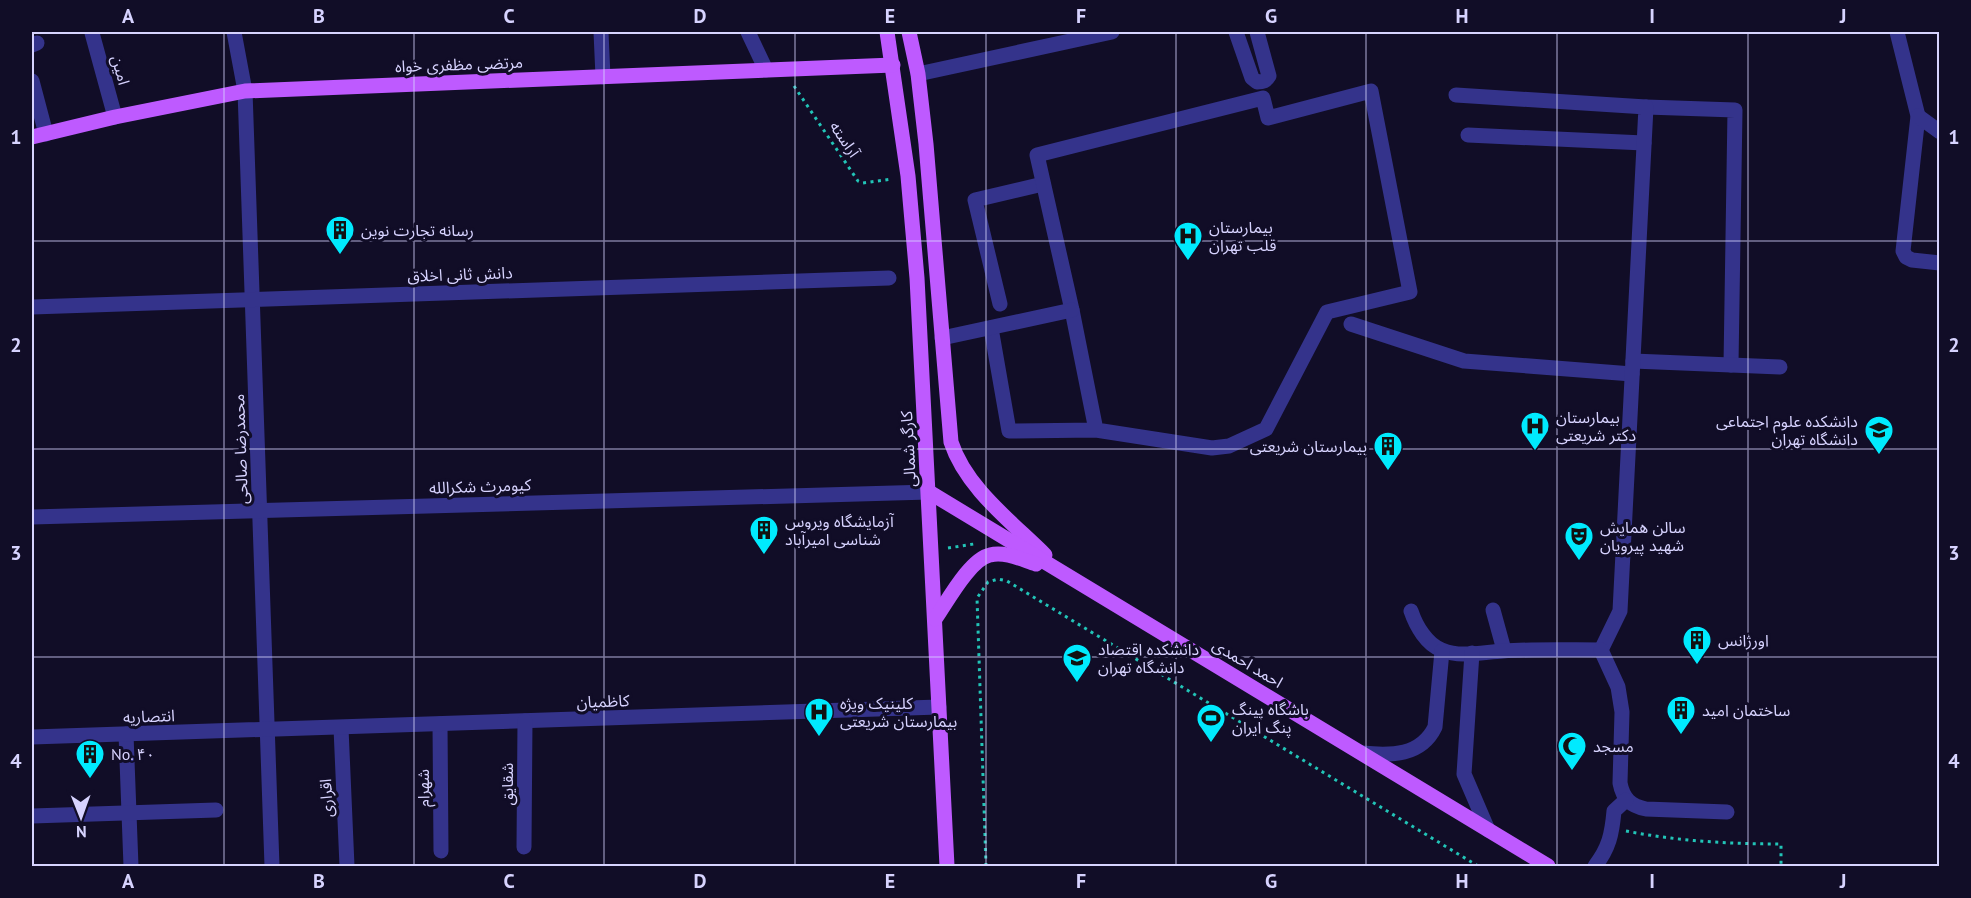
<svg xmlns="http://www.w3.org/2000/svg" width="1971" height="898" font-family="'PT Sans','Noto Sans Arabic',sans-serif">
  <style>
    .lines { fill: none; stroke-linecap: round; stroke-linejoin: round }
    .path { stroke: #22c4b7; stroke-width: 3; stroke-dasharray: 3 4.5; stroke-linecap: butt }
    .minor { stroke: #34338b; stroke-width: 15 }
    .major { stroke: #be5aff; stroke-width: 15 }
    .grid { fill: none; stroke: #d7d3ff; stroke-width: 1.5; stroke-opacity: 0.55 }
    .labels { text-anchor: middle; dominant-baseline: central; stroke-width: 6; stroke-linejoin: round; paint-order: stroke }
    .street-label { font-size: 16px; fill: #d7d3ff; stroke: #110d27 }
    .poi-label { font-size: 16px; fill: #d7d3ff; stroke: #110d27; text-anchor: start }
    .neatline { fill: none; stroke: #d7d3ff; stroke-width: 2 }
    .grid-label { font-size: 20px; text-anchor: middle; font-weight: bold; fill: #d7d3ff }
  </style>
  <rect width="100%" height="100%" fill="#110d27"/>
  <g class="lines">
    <g class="path">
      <polyline points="794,86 858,181 863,183 892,179"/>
      <polyline points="948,548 974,544"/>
      <path d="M1626 831C1677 841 1729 844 1781 844V866"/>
      <polyline points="986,866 977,598 988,582 998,579 1007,581 1478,866"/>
    </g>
    <g class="minor">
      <polyline points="234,32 245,91 272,866"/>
      <polyline points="601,32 603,77"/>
      <polyline points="748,32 766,70"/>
      <path d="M1236 32 1252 78 1257 82C1263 82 1266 81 1269 76L1257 32"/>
      <polyline points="1897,32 1918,116 1903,251 1906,257 1912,260 1940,263"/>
      <polyline points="92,33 115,117"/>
      <polyline points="32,45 37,43"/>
      <polyline points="918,74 1112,32"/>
      <polyline points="32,81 46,134"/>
      <polyline points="1646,107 1735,110 1731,365"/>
      <polyline points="1918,116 1940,132"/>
      <polyline points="1468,135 1644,143"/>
      <polyline points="1000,304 975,200 1043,184"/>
      <polyline points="32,307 889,278"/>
      <polyline points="1351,324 1464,361 1632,374"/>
      <polyline points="991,328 1009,431 1096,430 1212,448 1229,446 1266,429 1327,312 1410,292 1371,91 1268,118 1263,98 1037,155 1072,310 1096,430"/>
      <polyline points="942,338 1072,310"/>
      <polyline points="1633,361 1780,367"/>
      <polyline points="32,517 929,492"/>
      <polyline points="1493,610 1504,650"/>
      <path d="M1411 611C1416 626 1427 645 1442 650 1460 658 1484 652 1503 651 1535 649 1568 650 1601 650L1620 611 1646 107 1456 95"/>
      <path d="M1601 650 1618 687 1622 712 1620 783C1623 799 1631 806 1646 809L1727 812"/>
      <polyline points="1472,653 1464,774 1488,830"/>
      <polyline points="440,724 441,851"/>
      <polyline points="341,728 347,866"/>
      <polyline points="126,734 131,866"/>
      <polyline points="32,737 939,707"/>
      <path d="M1362 753C1391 756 1421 756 1435 727L1442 651"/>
      <polyline points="32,816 216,810"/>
      <polyline points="524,847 525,721"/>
      <path d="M1595 866C1609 848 1612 834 1614 811L1626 800"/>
    </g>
    <g class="major">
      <polyline points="887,32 908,176 917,278 947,866"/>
      <path d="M909 32 918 74 926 144 951 442C966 488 1012 522 1045 555"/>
      <polyline points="32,137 115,117 245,91 893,65"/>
      <polyline points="929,492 1548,866"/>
      <path d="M935 619C947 602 970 559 990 555 1005 551 1023 560 1036 564"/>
    </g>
  </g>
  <path class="grid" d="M224 32V866M414 32V866M604 32V866M795 32V866M986 32V866M1176 32V866M1366 32V866M1557 32V866M1748 32V866M32 241H1940M32 449H1940M32 657H1940"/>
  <defs>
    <g id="building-pin" transform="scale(1.5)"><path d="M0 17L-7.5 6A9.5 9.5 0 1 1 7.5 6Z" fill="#00eafe" stroke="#110d27"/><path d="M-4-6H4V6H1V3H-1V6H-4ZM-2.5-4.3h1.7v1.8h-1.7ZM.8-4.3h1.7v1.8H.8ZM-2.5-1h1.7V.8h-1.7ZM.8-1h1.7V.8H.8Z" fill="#111"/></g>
    <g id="hospital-pin" transform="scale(1.5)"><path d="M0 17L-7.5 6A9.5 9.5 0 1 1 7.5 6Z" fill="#00eafe" stroke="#110d27"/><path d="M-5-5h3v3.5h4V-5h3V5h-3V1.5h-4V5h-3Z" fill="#111"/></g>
    <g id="university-pin" transform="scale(1.5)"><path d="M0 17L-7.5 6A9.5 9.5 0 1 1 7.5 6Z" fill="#00eafe" stroke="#110d27"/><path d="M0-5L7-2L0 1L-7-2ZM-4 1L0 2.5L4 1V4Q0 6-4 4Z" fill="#111"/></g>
    <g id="theatre-pin" transform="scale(1.5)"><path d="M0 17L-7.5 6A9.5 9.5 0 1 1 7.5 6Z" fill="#00eafe" stroke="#110d27"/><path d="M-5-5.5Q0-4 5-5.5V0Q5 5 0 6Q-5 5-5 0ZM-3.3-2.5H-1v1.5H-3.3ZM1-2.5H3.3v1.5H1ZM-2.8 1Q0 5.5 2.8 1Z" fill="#111"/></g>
    <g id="stadium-pin" transform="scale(1.5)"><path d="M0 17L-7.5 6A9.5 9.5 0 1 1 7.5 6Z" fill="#00eafe" stroke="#110d27"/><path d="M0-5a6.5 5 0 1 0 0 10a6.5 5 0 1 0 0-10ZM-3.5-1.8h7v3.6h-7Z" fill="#111"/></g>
    <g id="mosque-pin" transform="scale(1.5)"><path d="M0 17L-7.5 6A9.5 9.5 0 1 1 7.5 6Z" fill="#00eafe" stroke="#110d27"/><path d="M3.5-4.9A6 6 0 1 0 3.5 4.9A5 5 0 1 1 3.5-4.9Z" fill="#111"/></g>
  </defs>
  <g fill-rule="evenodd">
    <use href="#building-pin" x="340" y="230"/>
    <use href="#hospital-pin" x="1188" y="236"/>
    <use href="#hospital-pin" x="1535" y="426"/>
    <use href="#university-pin" x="1879" y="430"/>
    <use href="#building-pin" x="1388" y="446"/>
    <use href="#building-pin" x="764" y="530"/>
    <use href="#theatre-pin" x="1579" y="536"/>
    <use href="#building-pin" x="1697" y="640"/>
    <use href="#university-pin" x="1077" y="658"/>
    <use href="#building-pin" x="1681" y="710"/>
    <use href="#hospital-pin" x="819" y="712"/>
    <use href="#stadium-pin" x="1211" y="718"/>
    <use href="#mosque-pin" x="1572" y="746"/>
    <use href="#building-pin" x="90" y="754"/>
  </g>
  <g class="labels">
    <g class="street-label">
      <text transform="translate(459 64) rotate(-2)">مرتضی مظفری خواه</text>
      <text transform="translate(121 70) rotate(75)">امین</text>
      <text transform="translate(845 139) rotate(56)">آراسته</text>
      <text transform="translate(460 274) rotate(-2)">دانش ثانی اخلاق</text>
      <text transform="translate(240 449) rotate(-92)">محمدرضا صالحی</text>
      <text transform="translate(908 449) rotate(-93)">کارگر شمالی</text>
      <text transform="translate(480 486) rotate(-2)">کیومرث شکرالله</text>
      <text transform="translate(1248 663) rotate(31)">احمد احمدی</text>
      <text transform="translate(603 701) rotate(-2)">کاظمیان</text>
      <text transform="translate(149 716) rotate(-2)">انتصاریه</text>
      <text transform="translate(507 784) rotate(-90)">شقایق</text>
      <text transform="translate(423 788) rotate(-90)">شهرام</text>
      <text transform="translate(326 798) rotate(-93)">اقراری</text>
    </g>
    <g class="poi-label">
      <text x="1209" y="227">بیمارستان<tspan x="1209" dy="18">قلب تهران</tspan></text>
      <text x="361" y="230">رسانه تجارت نوین</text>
      <text x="1556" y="417">بیمارستان<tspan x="1556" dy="18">دکتر شریعتی</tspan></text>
      <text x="1858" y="421" text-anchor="end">دانشکده علوم اجتماعی<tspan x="1858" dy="18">دانشگاه تهران</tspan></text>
      <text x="1367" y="446" text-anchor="end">بیمارستان شریعتی</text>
      <text x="785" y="521">آزمایشگاه ویروس<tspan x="785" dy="18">شناسی امیرآباد</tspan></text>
      <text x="1600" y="527">سالن همایش<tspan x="1600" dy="18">شهید پیرویان</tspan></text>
      <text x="1718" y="640">اورژانس</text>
      <text x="1098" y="649">دانشکده اقتصاد<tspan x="1098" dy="18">دانشگاه تهران</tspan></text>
      <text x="840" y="703">کلینیک ویژه<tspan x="840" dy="18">بیمارستان شریعتی</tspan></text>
      <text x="1232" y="709">باشگاه پینگ<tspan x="1232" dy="18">پنگ ایران</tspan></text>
      <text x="1702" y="710">ساختمان امید</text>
      <text x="1593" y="746">مسجد</text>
      <text x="111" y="754">No. ۴۰</text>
    </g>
  </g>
  <rect width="1971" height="898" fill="none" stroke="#110d27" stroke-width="66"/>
  <g transform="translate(81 817) rotate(179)" stroke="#110d27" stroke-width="4.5" paint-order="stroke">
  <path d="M0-4.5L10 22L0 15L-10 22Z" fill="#d7d3ff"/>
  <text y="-9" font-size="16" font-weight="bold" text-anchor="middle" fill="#d7d3ff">N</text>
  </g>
  <rect x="33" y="33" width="1905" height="832" class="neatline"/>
  <g class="grid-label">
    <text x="128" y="23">A</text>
    <text x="319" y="23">B</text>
    <text x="509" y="23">C</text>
    <text x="700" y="23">D</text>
    <text x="890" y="23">E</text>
    <text x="1081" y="23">F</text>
    <text x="1271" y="23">G</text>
    <text x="1462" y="23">H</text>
    <text x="1652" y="23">I</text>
    <text x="1843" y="23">J</text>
    <text x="16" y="144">1</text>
    <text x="1954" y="144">1</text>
    <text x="16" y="352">2</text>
    <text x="1954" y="352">2</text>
    <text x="16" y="560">3</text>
    <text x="1954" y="560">3</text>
    <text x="16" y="768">4</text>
    <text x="1954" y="768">4</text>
    <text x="128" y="888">A</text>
    <text x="319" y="888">B</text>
    <text x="509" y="888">C</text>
    <text x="700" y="888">D</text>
    <text x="890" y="888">E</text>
    <text x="1081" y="888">F</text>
    <text x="1271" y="888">G</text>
    <text x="1462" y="888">H</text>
    <text x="1652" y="888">I</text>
    <text x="1843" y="888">J</text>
  </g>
</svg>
